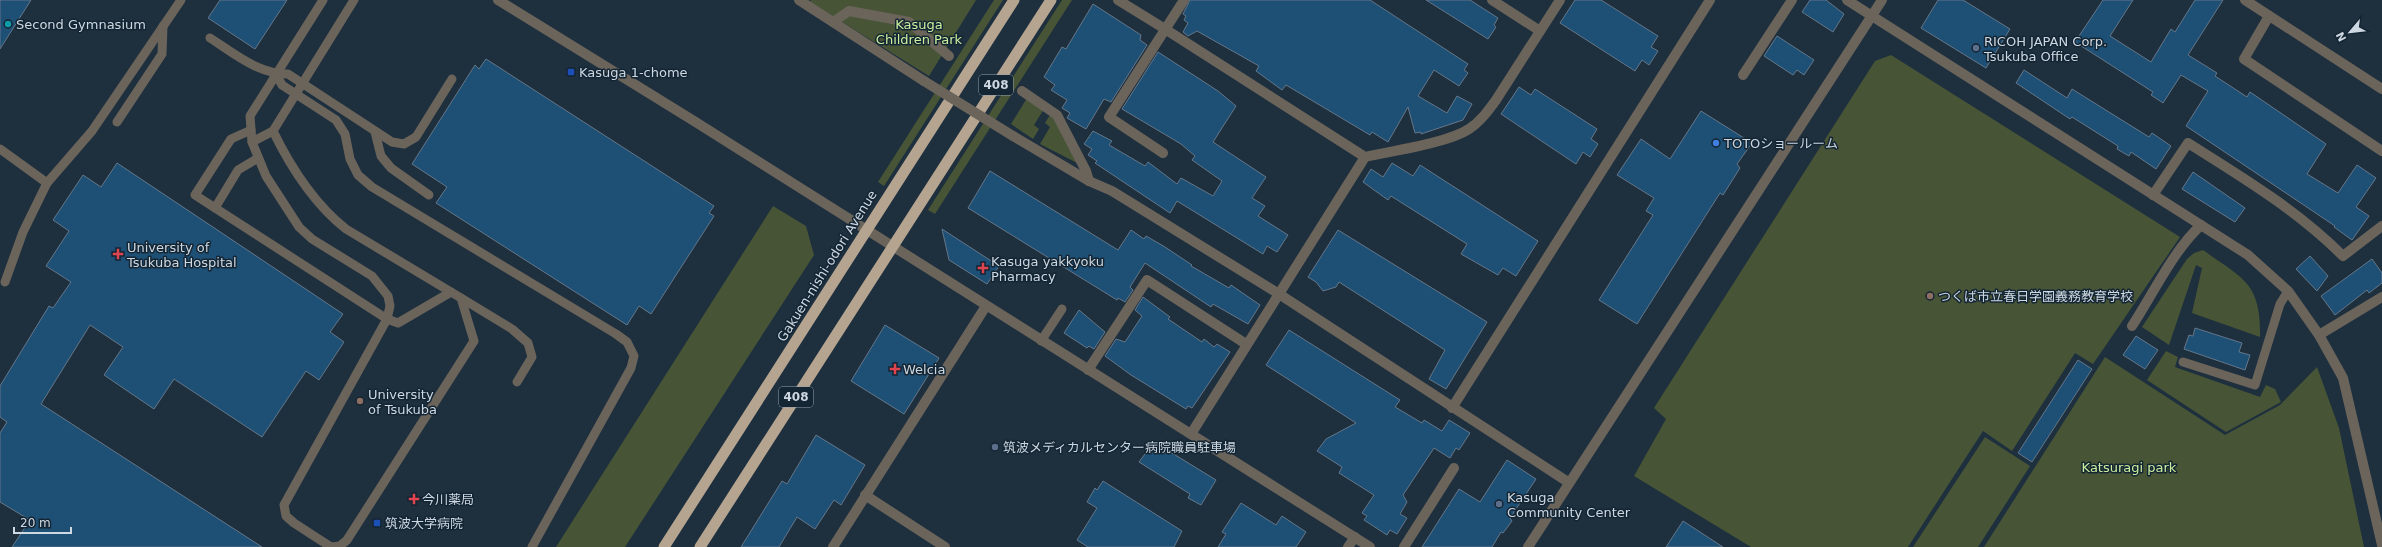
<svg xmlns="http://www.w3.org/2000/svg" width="2382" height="547" font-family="'DejaVu Sans','Noto Sans JP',sans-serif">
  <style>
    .green { fill: #475536 }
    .building { fill: #1e4f75; stroke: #647789 }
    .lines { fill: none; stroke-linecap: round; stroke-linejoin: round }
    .service { stroke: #6b645b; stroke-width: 9 }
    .pedestrian { stroke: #6b645b; stroke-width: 10 }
    .minor { stroke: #6b645b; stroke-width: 10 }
    .tertiary { stroke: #6b645b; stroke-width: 10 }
    .trunk { stroke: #b4a490; stroke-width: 11 }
    .pedestrian-bridge { stroke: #6b645b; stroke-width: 10 }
    .culture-dot { fill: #0f9aa8; stroke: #142533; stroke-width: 1.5 }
    .service-dot { fill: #5c6f8a; stroke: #142533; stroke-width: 1.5 }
    .transit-dot { fill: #1a4fb4; stroke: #142533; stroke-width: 1.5 }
    .shop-dot { fill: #3f7fe0; stroke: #142533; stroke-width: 1.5 }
    .health-dot { fill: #e0444e; stroke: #142533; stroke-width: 1.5 }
    .education-dot { fill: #8d6e63; stroke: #142533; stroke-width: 1.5 }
    .labels { text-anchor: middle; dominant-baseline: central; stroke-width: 3; stroke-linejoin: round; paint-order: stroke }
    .shield { fill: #142533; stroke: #96a2ae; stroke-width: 1 }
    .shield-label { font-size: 12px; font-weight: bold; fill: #cdd8e2 }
    .poi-label { font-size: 13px; fill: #cdd8e2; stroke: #142533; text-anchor: start }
    .park-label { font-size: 13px; fill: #caef9e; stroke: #142533 }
    .street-label { font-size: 13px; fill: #cdd8e2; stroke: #142533 }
  </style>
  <rect width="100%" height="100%" fill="#1e2f3e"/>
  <g class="green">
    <polygon points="811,0 976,0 929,76 810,2"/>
    <polygon points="994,0 1003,0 884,186 878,182"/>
    <polygon points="1062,0 1072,0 935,214 928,210"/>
    <polygon points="1891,55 2180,237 2093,364 2075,353 2012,451 1983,431 1908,547 1751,547 1634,476 1666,419 1654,408 1875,61"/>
    <polygon points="1027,98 1044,109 1034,125 1039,129 1033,139 1011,124"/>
    <polygon points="1050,115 1054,117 1079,164 1040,144 1050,127 1045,123"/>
    <polygon points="773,206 806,226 814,255 625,547 556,547"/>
    <path d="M2203 250C2243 279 2261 282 2260 337L2192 313 2202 268 2196 265 2169 345 2142 327 2187 259 2194 253Z"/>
    <polygon points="2166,351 2178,357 2175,367 2260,397 2266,385 2275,389 2281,402 2226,432 2147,380"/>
    <polygon points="2105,357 2225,435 2280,405 2317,367 2339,428 2364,547 1984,547"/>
    <polygon points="1985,437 2030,466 1978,547 1913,547"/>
  </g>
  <g class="building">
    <polygon points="0,0 31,0 0,49"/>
    <polygon points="220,0 287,0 255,49 208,18"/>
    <polygon points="1190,0 1370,0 1468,64 1464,70 1468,73 1459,86 1434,70 1418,96 1447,113 1457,96 1472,104 1463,120 1421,134 1421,132 1415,133 1408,107 1388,142 1372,132 1370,135 1286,85 1282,90 1256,71 1259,66 1197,31 1188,36 1183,32 1188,23 1184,20 1186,16 1183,14"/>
    <polygon points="1426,0 1470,0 1498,18 1494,25 1496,27 1488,39"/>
    <polygon points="1575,0 1601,0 1658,36 1651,47 1658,51 1649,65 1642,60 1635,71 1560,23"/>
    <polygon points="1810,0 1826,0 1844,14 1833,32 1802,12"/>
    <polygon points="1938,0 1963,0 2010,29 1986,68 1921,28"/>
    <polygon points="2103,0 2133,0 2110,36 2151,62 2171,29 2175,32 2195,0 2223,0 2188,55 2217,73 2215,76 2247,97 2250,92 2326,144 2307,174 2338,193 2357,165 2376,178 2356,207 2369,216 2352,240 2334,227 2335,226 2186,126 2208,91 2181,75 2163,103 2151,95 2153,92 2075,42"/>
    <polygon points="1093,4 1141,35 1140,40 1147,45 1111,102 1104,99 1086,129 1067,118 1070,113 1062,108 1067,100 1051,90 1055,85 1044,77 1062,47 1066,49"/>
    <polygon points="1777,36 1814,60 1804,75 1797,70 1793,75 1764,56"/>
    <polygon points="1158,52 1218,91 1236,106 1213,142 1266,177 1252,198 1265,206 1258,216 1288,235 1277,252 1267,246 1263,254 1177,201 1170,213 1095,163 1097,161 1088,155 1092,149 1084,144 1093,131 1112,141 1109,145 1145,166 1148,162 1177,184 1181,178 1213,196 1222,181 1192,160 1195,156 1181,144 1122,109"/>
    <polygon points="486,59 714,206 709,213 714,216 651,314 639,306 627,325 436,203 447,187 412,164 475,65 479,69"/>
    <polygon points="2024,70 2067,98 2072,89 2149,137 2152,133 2171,146 2156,169 2131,152 2129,156 2117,149 2118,146 2072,117 2070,119 2016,83"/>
    <polygon points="1519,87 1531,95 1535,89 1597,129 1591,139 1598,144 1590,157 1583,152 1576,164 1501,114"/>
    <polygon points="1701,111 1752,143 1737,164 1740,168 1723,195 1720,193 1637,324 1599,300 1653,215 1646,211 1654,198 1617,175 1641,139 1670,159"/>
    <polygon points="117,163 343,314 330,332 344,342 319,380 306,371 262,437 174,379 154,409 104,375 123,347 90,325 41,404 262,547 12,547 30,520 0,502 0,433 7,422 0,417 0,386 49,306 53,308 71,282 46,266 69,231 53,220 83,175 101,187"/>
    <polygon points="1392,163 1413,176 1420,165 1538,241 1516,276 1503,268 1498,275 1461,254 1467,244 1391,196 1388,200 1363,182 1371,169 1383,177"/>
    <polygon points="990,171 1118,250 1131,230 1144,239 1146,236 1165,247 1192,265 1191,266 1229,288 1231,285 1260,305 1248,324 1213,304 1211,307 1145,263 1130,287 1133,290 1125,302 1118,298 1117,300 968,208"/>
    <polygon points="2193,172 2245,208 2235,222 2182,189"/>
    <polygon points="942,229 999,266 987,284 949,260"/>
    <polygon points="1338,230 1487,322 1446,389 1429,379 1445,350 1339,282 1336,287 1323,291 1316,282 1308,277"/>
    <polygon points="2310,256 2328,276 2317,291 2296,269"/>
    <polygon points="2372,259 2382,273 2382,283 2369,293 2367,290 2335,315 2321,296"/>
    <polygon points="1143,297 1170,317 1168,319 1202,342 1204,339 1214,347 1217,344 1230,352 1192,408 1188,406 1186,409 1131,375 1105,356 1116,339 1125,342 1142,316 1135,310"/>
    <polygon points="1079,310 1105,332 1094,349 1089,346 1087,348 1064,333"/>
    <polygon points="885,325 939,358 904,414 851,381"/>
    <polygon points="2195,328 2242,343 2239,352 2250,355 2245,370 2184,349 2189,335 2193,336"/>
    <polygon points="1289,330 1400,400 1395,407 1422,423 1424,420 1442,431 1449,420 1470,433 1459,450 1456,448 1450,458 1434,448 1403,495 1407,502 1400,514 1407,518 1397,534 1390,530 1387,535 1364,520 1367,516 1362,513 1374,495 1339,473 1342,467 1317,451 1326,439 1356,423 1266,365"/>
    <polygon points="2136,336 2158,350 2145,369 2123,355"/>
    <polygon points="2078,360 2092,369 2032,462 2018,453"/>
    <polygon points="816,435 865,465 841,505 834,500 815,529 797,517 779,547 741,547 782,481 787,484"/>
    <polygon points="1154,442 1216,480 1201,505 1188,498 1190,494 1139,462"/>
    <polygon points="1507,460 1536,479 1510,518 1512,521 1503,533 1501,532 1492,547 1422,547 1459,489 1480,502"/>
    <polygon points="1103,481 1182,531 1174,547 1088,547 1077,540 1097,508 1087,502 1095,488 1097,490"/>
    <polygon points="1241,503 1276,525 1282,516 1306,532 1296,547 1218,547 1226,534 1222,532"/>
    <polygon points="1683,521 1723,547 1666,547"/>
  </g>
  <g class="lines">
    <g class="service">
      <path d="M323 0 250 116 252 142 266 176 299 227 312 239 372 276 388 296 390 306 387 319 284 505 286 516 294 523 331 547 340 546 347 540 474 341 461 298 346 229C313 203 291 168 273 131L354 0"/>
      <path d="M210 38C235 54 258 74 288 74L392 142 404 144 416 137 452 79"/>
      <polyline points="276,74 282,85 336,120 345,134 350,159 358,175 372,187 616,334 627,342 634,356 631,368 532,547"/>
      <polyline points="117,122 162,54 163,26"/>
      <polyline points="251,130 231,139 195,195 387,319 398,323 451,292"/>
      <polyline points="375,132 381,156 391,168 429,195"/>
      <polyline points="252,142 273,131"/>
      <polyline points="0,149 47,183"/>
      <polyline points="215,208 238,170 258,158"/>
      <polyline points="5,282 23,232 47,183 92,131 181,0"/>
      <polyline points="461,298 512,329 528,343 532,357 517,382"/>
      <polyline points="1041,341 1062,309"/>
      <polyline points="2183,362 2255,385 2280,304 2288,291"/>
    </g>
    <g class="pedestrian">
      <polyline points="799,0 924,81"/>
      <polyline points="1118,0 1165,29"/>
      <polyline points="833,22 849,11 909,22 949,56"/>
      <polyline points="1022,91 1057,115 1086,171 1089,181"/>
      <polyline points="1013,136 1089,181 1112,191 1279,294 1568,482"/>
      <polyline points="1452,408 1710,0"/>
    </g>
    <g class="minor">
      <polyline points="1492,0 1540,31"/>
      <polyline points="1847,0 1872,16"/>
      <polyline points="2245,0 2382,89"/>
      <polyline points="2269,16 2244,59 2382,151"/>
      <path d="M1165 29 1365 157C1391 151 1448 143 1469 129 1480 122 1488 111 1496 100L1560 0"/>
      <polyline points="1743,75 1792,0"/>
      <polyline points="1163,153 1109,117 1184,0"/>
      <path d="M2153 195 2188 143C2242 177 2297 210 2343 256L2382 226"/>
      <path d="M2132 326C2153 294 2173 251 2201 225"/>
      <polyline points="2319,335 2382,297"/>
      <polyline points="1088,370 1147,280 1246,344"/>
      <polyline points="1191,434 1365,157"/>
      <polyline points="865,495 945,547"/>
      <polyline points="833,547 986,306"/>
      <polyline points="1404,547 1454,468"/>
    </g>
    <g class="tertiary">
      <polyline points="498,0 694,121 1370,547"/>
      <polyline points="1872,16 2248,255 2288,291 2319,335 2343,378 2382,545"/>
      <polyline points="1348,547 1355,537"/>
      <polyline points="1528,547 1882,0"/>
    </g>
    <g class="trunk">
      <polyline points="664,547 1014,0"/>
      <polyline points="700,547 1051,0"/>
    </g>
    <polyline class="pedestrian-bridge" points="924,81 1013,136"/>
  </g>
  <circle class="culture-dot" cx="8" cy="24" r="4"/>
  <g class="service-dot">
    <circle cx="1976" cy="48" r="4"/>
    <circle cx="995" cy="447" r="4"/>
    <circle cx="1499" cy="504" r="4"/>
  </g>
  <g class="transit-dot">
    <rect x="567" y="68" width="8" height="8" rx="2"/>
    <rect x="373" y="519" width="8" height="8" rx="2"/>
  </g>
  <circle class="shop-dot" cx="1716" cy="143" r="4"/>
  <g class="health-dot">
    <path d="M116 248h4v4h4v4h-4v4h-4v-4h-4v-4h4z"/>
    <path d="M981 262h4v4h4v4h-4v4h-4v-4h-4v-4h4z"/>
    <path d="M893 363h4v4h4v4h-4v4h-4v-4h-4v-4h4z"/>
    <path d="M412 493h4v4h4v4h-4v4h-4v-4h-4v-4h4z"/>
  </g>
  <g class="education-dot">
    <circle cx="1930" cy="296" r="4"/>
    <circle cx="360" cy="401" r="4"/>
  </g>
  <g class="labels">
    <g class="shield">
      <rect x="979" y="75" width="34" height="20" rx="3"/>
      <rect x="779" y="387" width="34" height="20" rx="3"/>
    </g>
    <g class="shield-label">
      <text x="996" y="85">408</text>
      <text x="796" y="397">408</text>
    </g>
    <g class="poi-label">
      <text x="16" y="24">Second Gymnasium</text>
      <text x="1984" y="41">RICOH JAPAN Corp.<tspan x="1984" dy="15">Tsukuba Office</tspan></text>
      <text x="579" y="72">Kasuga 1-chome</text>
      <text x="1724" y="143">TOTOショールーム</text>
      <text x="127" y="247">University of<tspan x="127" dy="15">Tsukuba Hospital</tspan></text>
      <text x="991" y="261">Kasuga yakkyoku<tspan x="991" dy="15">Pharmacy</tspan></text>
      <text x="1938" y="296">つくば市立春日学園義務教育学校</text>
      <text x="903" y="369">Welcia</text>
      <text x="368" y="394">University<tspan x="368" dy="15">of Tsukuba</tspan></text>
      <text x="1003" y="447">筑波メディカルセンター病院職員駐車場</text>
      <text x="1507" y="497">Kasuga<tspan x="1507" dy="15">Community Center</tspan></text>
      <text x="422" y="499">今川薬局</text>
      <text x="385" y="523">筑波大学病院</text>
    </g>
    <g class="park-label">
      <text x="919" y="24">Kasuga<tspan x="919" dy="15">Children Park</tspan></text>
      <text x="2129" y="467">Katsuragi park</text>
    </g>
    <g class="street-label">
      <text transform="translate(827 266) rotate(-58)">Gakuen-nishi-odori Avenue</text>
    </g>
  </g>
  <g transform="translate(2350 32) rotate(242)" stroke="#142533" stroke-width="3" paint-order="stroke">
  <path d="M0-3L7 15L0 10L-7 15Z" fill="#cdd8e2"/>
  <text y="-6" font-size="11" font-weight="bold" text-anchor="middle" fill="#cdd8e2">N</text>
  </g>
  <path d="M14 527v6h57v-6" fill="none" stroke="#cdd8e2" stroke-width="2"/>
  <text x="20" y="527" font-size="12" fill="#cdd8e2" stroke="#142533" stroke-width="3" paint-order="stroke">20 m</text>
</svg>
